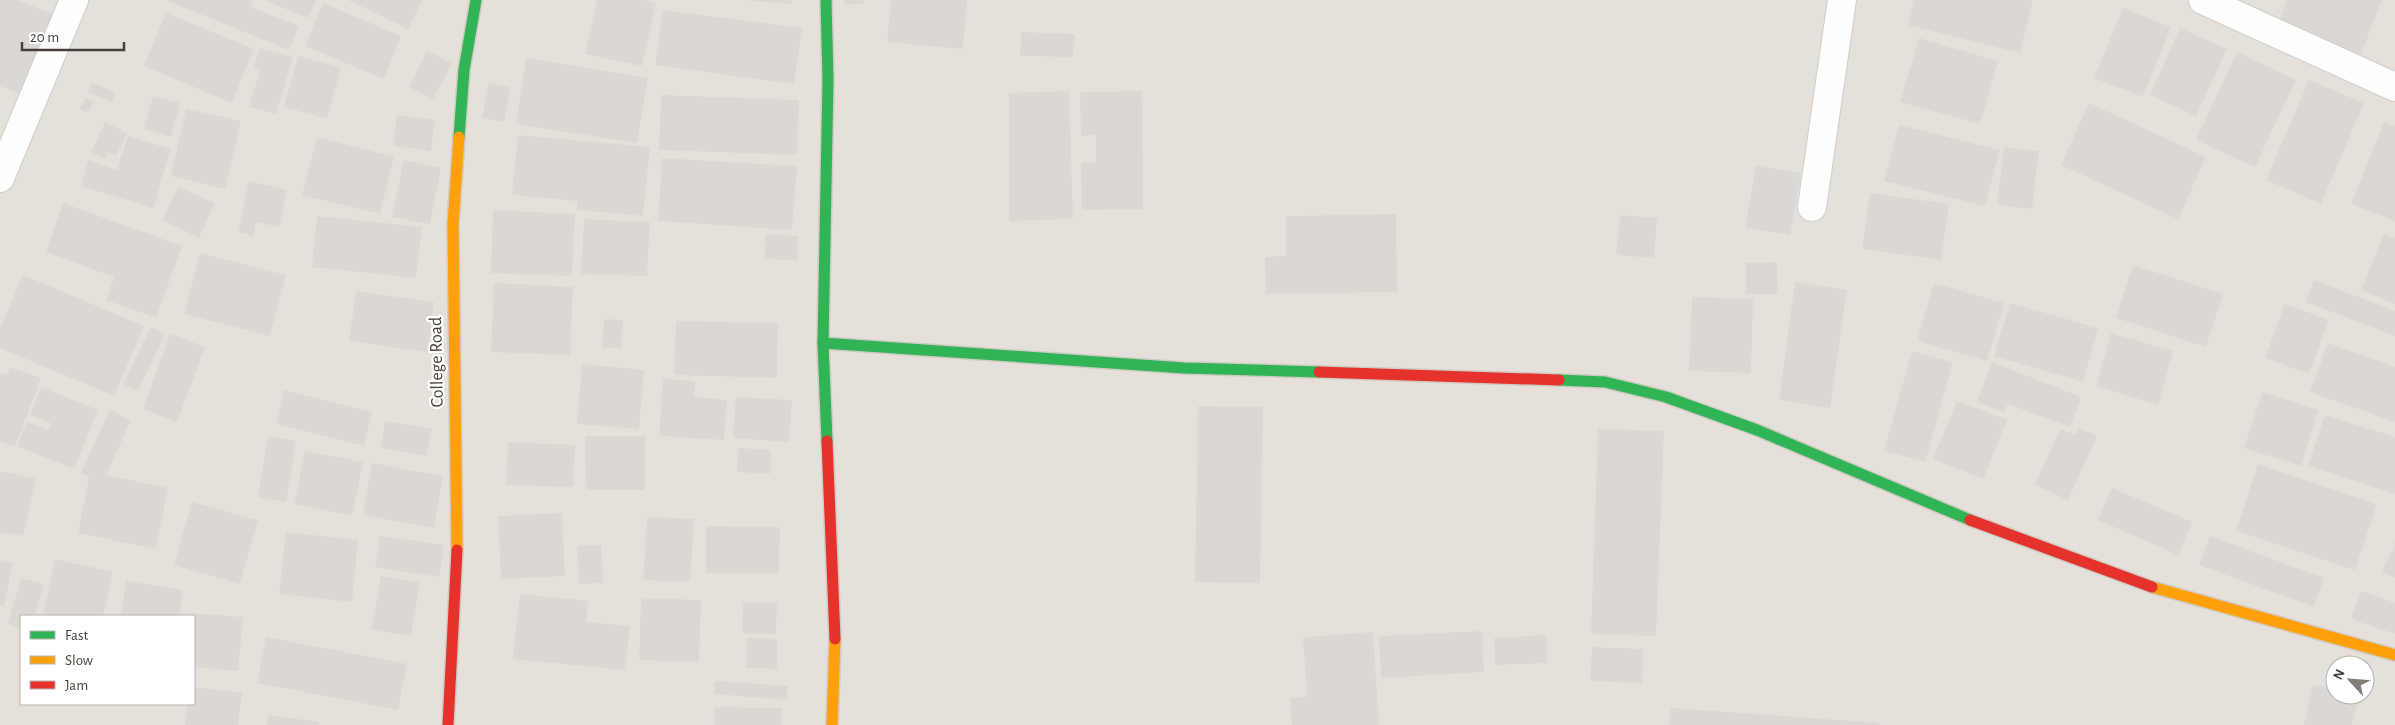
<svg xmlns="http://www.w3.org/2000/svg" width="2395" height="725" font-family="'Alegreya Sans',sans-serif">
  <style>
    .residential { fill: #e5e0da; fill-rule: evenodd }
    .building { fill: #dbd8d4 }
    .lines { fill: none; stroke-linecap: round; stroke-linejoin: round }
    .street-casing { stroke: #cfcdc9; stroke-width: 30 }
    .fast-casing { stroke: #d0cbc3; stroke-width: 14 }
    .slow-casing { stroke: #d0cbc3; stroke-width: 14 }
    .jam-casing { stroke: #d0cbc3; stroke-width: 14 }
    .street { stroke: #fdfdfc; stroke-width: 28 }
    .fast { stroke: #30b455; stroke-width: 11 }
    .slow { stroke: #ff9f0a; stroke-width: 11 }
    .jam { stroke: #e5322d; stroke-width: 11 }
    .labels { text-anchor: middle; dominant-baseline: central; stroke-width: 4.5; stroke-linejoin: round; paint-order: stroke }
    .street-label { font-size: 18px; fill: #474038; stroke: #fff }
  </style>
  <rect width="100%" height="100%" fill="#f1efec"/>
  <path class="residential" d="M0 0H2395V725H0ZM21 616H194V704H21ZM2335 665H2365V695H2335Z"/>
  <g class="building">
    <polygon points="0,0 17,0 55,15 22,95 0,86"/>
    <polygon points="165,0 253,0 250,7 299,26 289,50"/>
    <polygon points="264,0 316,0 308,18"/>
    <polygon points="348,0 422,0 408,29"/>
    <polygon points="597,0 645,0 656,3 642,66 585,54"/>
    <polygon points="743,0 793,0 792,4"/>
    <polygon points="844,0 863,0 864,3 845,5"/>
    <polygon points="891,0 967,0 963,49 887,42"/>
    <polygon points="1914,0 2033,0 2020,53 1908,25"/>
    <polygon points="2287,0 2382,0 2358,61 2276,29"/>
    <polygon points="323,3 401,36 384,79 305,46"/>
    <polygon points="2123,8 2171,27 2143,97 2094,78"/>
    <polygon points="663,10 802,28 794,84 655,65"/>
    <polygon points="166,13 254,49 232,103 144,66"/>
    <polygon points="2180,28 2227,49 2196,116 2150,95"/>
    <polygon points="1021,32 1075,34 1073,57 1020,56"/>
    <polygon points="1919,38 1998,61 1980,124 1900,102"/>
    <polygon points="259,48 293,57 276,114 249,107 260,70 254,68"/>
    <polygon points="427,51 452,63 433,99 409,87"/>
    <polygon points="2237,52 2296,80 2255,167 2196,140"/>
    <polygon points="298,56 341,68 327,119 284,107"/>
    <polygon points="526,58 648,78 637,143 516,124"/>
    <polygon points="2309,80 2364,103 2321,204 2266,180"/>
    <polygon points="92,82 116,93 111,102 88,92"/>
    <polygon points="489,83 511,87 504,122 482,118"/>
    <polygon points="1069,91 1073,219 1009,221 1009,93"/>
    <polygon points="1142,91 1143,209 1082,210 1081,163 1096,163 1096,135 1081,136 1080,92"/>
    <polygon points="661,95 799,100 797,155 659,150"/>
    <polygon points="153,96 180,103 171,137 144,129"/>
    <polygon points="85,98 94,101 88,113 80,109"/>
    <polygon points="2089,103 2206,157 2178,219 2061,165"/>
    <polygon points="186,109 241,121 225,189 171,176"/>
    <polygon points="397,115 435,120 431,151 393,146"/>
    <polygon points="105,122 127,133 116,156 108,152 105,159 91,152"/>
    <polygon points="2384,122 2395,126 2395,221 2351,204"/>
    <polygon points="1899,125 2000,150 1985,206 1884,181"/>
    <polygon points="518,135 650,147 643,216 577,210 577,201 512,195"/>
    <polygon points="128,136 171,149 153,208 81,186 88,160 117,170"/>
    <polygon points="317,137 394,157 380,214 302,195"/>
    <polygon points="2004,147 2039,151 2032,209 1997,205"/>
    <polygon points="662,158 797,166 792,230 658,221"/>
    <polygon points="404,160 441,168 430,224 392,217"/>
    <polygon points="1756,166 1801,173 1790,235 1745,228"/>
    <polygon points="249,181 287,190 279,227 256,222 253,236 238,232"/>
    <polygon points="178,187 215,203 199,238 162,220"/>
    <polygon points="1870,193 1949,204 1941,260 1862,249"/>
    <polygon points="63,203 182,246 156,318 106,300 114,277 46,252"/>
    <polygon points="493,210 575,214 572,276 491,273"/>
    <polygon points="1396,214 1397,292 1266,294 1265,257 1286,256 1286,216"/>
    <polygon points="1620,215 1657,218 1654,258 1616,255"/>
    <polygon points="317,216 422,227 416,278 312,267"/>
    <polygon points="584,219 650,222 647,276 581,274"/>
    <polygon points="766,234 798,236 797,260 764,259"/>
    <polygon points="2384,234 2395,238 2395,304 2361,290"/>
    <polygon points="200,253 286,275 270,336 184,314"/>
    <polygon points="1777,262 1778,294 1746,294 1746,263"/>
    <polygon points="2133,265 2223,294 2206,347 2116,318"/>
    <polygon points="23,275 144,326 114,396 0,348 0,328"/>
    <polygon points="2314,280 2395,311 2395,336 2306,302"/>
    <polygon points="1795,282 1847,290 1830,408 1779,400"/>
    <polygon points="494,283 573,287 570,355 491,352"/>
    <polygon points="1934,283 2004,303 1987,361 1917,341"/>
    <polygon points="356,291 434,302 427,352 349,341"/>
    <polygon points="1692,297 1753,299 1751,373 1689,371"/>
    <polygon points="2010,303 2098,328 2083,382 1994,356"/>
    <polygon points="2285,304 2329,320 2309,374 2265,358"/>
    <polygon points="604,319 623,320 621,348 602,347"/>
    <polygon points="676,321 778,323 777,378 674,375"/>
    <polygon points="151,327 165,334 138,391 123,384"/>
    <polygon points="2111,333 2173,351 2158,405 2096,386"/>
    <polygon points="170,334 205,347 177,422 143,409"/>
    <polygon points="2328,343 2395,367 2395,422 2310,392"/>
    <polygon points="1912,351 1953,362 1925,462 1884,451"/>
    <polygon points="1992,362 2081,397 2070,427 2008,404 2004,412 1977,402"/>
    <polygon points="582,364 644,370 639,429 577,424"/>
    <polygon points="10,367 41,378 15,447 0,441 0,373 7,375"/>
    <polygon points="663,379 695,381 694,397 727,400 724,440 659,436"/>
    <polygon points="41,387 98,410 74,469 17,446 27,422 48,430 51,423 30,415"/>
    <polygon points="284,390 372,412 364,446 276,424"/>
    <polygon points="2262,392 2318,410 2301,466 2244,448"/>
    <polygon points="736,397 792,400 789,442 733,438"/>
    <polygon points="1957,401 2007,420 1983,479 1933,459"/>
    <polygon points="1198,406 1263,407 1260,583 1195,582"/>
    <polygon points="110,410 131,420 106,475 168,488 156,549 78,533 89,477 81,473"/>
    <polygon points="2325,415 2395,437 2395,494 2308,466"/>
    <polygon points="385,421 432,429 426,456 381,448"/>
    <polygon points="2079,428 2097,436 2068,500 2035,485 2060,429 2076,435"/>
    <polygon points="1598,429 1664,431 1656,636 1591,634"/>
    <polygon points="268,436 296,441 286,502 258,498"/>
    <polygon points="585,436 645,436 645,490 586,490"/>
    <polygon points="508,442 575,445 573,487 506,485"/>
    <polygon points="738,448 771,450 770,474 737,472"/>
    <polygon points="305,451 363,462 352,516 294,504"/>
    <polygon points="372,463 443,476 434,528 363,515"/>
    <polygon points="2258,464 2377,504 2355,570 2236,531"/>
    <polygon points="0,471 36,479 23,536 0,532"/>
    <polygon points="2112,488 2192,522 2178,555 2098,520"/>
    <polygon points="192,502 258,520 240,584 174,565"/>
    <polygon points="562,513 565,576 501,579 498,516"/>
    <polygon points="647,517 694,519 690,582 643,580"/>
    <polygon points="706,526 780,527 779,573 706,573"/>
    <polygon points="286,532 358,540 352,602 279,594"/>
    <polygon points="380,536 444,545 439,577 375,567"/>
    <polygon points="2210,536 2324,578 2314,607 2199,565"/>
    <polygon points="2395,542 2395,578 2382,572"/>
    <polygon points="601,545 603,583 579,584 577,546"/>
    <polygon points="55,559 113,572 103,616 43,616"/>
    <polygon points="0,560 13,563 4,607 0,606"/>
    <polygon points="381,576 420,582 411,636 372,630"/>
    <polygon points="21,578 44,584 35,616 21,616 21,628 8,624"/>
    <polygon points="126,581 183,590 179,616 121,616"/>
    <polygon points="2361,591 2395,603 2395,634 2351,619"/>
    <polygon points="520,594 589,601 586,622 630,626 625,670 513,659"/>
    <polygon points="641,598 701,600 699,662 639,660"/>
    <polygon points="743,602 777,603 776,634 742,633"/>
    <polygon points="190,613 243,617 238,671 194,667 194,616 190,616"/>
    <polygon points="1482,631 1484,672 1381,678 1379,636"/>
    <polygon points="1373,632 1379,725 1292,725 1290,698 1307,697 1303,637"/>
    <polygon points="1546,635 1547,663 1495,665 1494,638"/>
    <polygon points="266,637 407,664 398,710 257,683"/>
    <polygon points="747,638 777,639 777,669 746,668"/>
    <polygon points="1592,647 1643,649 1642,683 1590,681"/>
    <polygon points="715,681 788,686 787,700 714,694"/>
    <polygon points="2313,685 2335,690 2335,695 2359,695 2352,725 2304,725"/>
    <polygon points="194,687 242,693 238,725 185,725 187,704 194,704"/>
    <polygon points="715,707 782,708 781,725 714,725"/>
    <polygon points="1671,708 1880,723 1879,725 1669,725"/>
    <polygon points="268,715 319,722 319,725 267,725"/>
  </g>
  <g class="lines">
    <g class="street-casing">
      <g id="street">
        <polyline points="2203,0 2395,87"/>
        <polyline points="0,178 74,0"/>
        <polyline points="1812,207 1842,0"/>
      </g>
    </g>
    <g class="fast-casing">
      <g id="fast">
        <polyline points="826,0 828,80 823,343 827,441"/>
        <polyline points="459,137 464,70 476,0"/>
        <polyline points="823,343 1184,368 1319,372"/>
        <polyline points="1559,380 1605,382 1666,397 1757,430 1970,520"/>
      </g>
    </g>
    <g class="slow-casing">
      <g id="slow">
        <polyline points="457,550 453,224 459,137"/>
        <polyline points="2152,587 2395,655"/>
        <polyline points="832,725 835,639"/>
      </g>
    </g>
    <g class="jam-casing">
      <g id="jam">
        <polyline points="1319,372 1559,380"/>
        <polyline points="827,441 835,639"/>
        <polyline points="1970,520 2152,587"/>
        <polyline points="448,725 457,550"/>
      </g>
    </g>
    <use href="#street" class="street"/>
    <use href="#fast" class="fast"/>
    <use href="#slow" class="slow"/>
    <use href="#jam" class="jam"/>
  </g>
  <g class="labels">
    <g class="street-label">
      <text transform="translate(437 362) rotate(-91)">College Road</text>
    </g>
  </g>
  <rect x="20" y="615" width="175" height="90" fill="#ffffff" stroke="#b5b3af"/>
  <rect x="30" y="631" width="25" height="8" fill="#30b455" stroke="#b5b3af"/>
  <text x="65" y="640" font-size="15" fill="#474038">Fast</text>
  <rect x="30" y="656" width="25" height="8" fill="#ff9f0a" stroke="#b5b3af"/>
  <text x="65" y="665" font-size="15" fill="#474038">Slow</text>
  <rect x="30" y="681" width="25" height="8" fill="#e5322d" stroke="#b5b3af"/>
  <text x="65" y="690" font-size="15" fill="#474038">Jam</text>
  <g transform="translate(2350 680) rotate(296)"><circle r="24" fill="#ffffff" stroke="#b5b3af"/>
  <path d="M0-4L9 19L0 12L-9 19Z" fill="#827d77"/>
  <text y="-8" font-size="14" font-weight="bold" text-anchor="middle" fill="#474038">N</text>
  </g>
  <path d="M22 42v8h102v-8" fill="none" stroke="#474038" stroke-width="2.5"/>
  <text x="30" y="42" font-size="15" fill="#474038" stroke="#ffffff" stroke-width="4" paint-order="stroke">20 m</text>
</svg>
